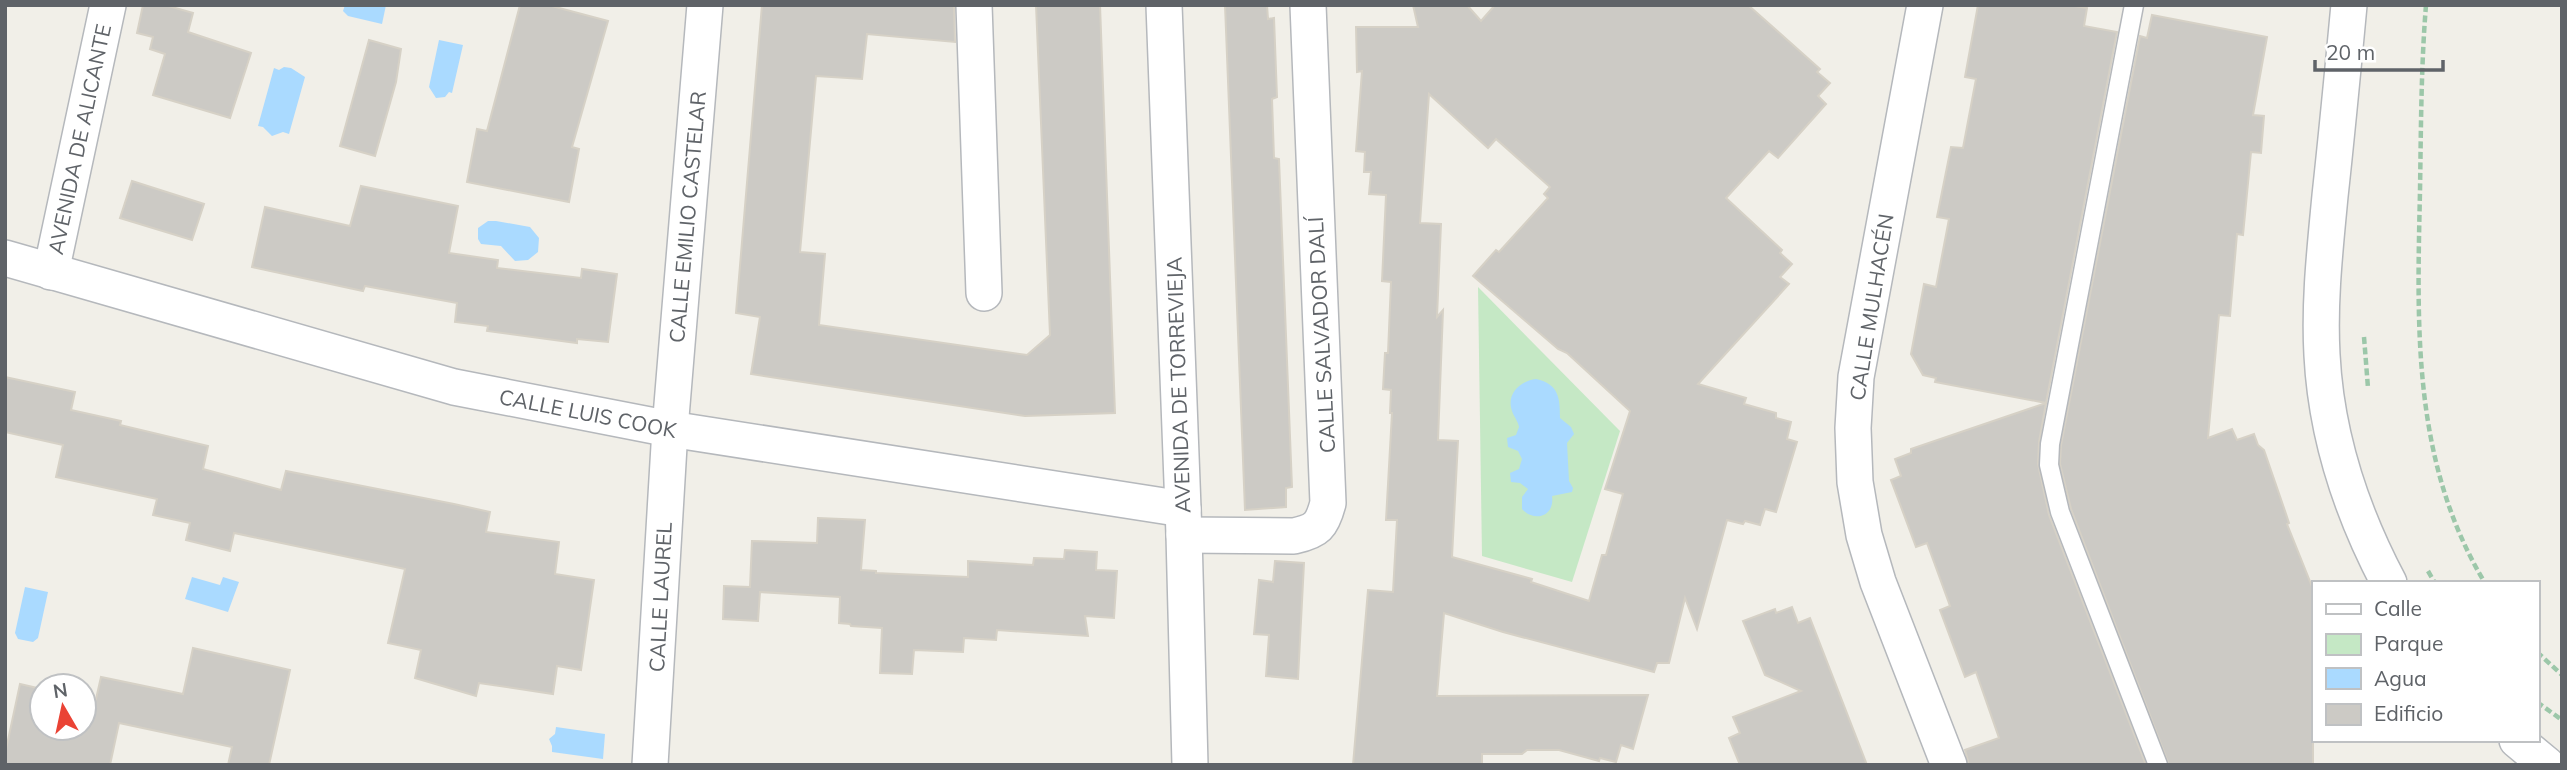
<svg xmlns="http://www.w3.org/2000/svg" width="2567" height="770" font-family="Mulish,sans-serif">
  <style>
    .green { fill: #c5e8c5 }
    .water { fill: #aadaff }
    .building { fill: #cccac5; stroke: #d6d1c6; stroke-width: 2; fill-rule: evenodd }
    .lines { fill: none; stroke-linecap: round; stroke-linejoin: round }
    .service-casing { stroke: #b5b8bc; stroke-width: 21 }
    .minor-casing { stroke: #b5b8bc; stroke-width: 38 }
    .path { stroke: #9cc7a9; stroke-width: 4.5; stroke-dasharray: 7 3.5; stroke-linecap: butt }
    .service { stroke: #fff; stroke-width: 18 }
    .minor { stroke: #fff; stroke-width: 35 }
    .labels { text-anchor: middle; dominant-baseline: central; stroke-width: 5; stroke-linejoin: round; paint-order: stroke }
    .street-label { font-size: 21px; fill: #5f6368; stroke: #fff }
  </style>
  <rect width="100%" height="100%" fill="#f1efe8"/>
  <polygon class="green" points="1478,287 1620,431 1572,582 1482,556"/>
  <g class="water">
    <polygon points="345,5 386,5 382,24 348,16 343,11"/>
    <polygon points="439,40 463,45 452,93 449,92 445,97 436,98 429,87"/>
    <polygon points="284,67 291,68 305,77 289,134 283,132 272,136 263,127 258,126 274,68 279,70"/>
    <polygon points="488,221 496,221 530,227 539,238 538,252 528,260 515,261 501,246 481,244 478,239 478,228"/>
    <path d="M1536 379C1559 384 1560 398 1560 418L1571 427 1574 434 1567 443 1569 481 1573 488 1572 492 1552 496C1555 516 1535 523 1522 509V497L1528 489 1520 483 1511 482 1510 473 1519 469 1522 459 1518 451 1508 447 1507 438 1516 435 1519 427C1518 421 1514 417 1512 411 1506 394 1520 381 1536 379Z"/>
    <polygon points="192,577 220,585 223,577 239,582 228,612 185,599"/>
    <polygon points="25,587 48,592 38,638 33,642 18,639 15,633"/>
    <polygon points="556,727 605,734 603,759 552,752 552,746 549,739 555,734"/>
  </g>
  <g class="building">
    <polygon points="143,5 165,5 193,13 188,32 251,53 230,118 153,95 165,54 150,49 153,37 137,33"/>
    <polygon points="520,5 548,5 608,21 572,147 579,149 569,202 467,182 477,129 487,131"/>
    <polygon points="762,5 954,5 955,42 867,34 862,79 816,76 800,252 825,254 819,325 1027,355 1050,335 1036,5 1100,5 1115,413 1025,416 751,374 760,317 736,313"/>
    <polygon points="1225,5 1267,5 1268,19 1274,18 1277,97 1272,99 1274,158 1279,159 1292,487 1286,488 1286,507 1245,510"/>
    <path d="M1413 5H1467L1481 21 1495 5H1748L1820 69 1817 72 1830 83 1818 96 1826 104 1778 158 1769 151 1726 198 1782 250 1780 253 1792 264 1780 277 1789 284 1698 384 1746 398 1744 404 1776 413V418L1791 422 1787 439 1797 442 1776 512 1765 509 1760 525 1745 521 1743 524 1727 520 1697 629 1685 598 1669 663H1657L1654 672 1503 632 1444 613 1437 696 1648 695 1633 749 1621 745 1616 762 1600 758 1599 761 1559 750H1527L1522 754H1482V765H1353L1368 590 1393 592 1397 520H1386L1392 413H1390L1391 390 1383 389 1385 353H1388L1391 282 1382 281 1386 195 1369 194 1371 172H1364L1365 152 1356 151 1362 71 1357 72 1356 27H1418ZM1429 94 1488 148 1496 139 1550 187 1544 194 1548 198 1499 252 1496 250 1473 276 1558 349 1567 353 1630 411 1605 489 1623 494 1606 555H1602L1589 601 1531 582 1532 579 1452 557 1458 441 1438 440 1443 310 1437 317 1441 224 1420 223Z"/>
    <polygon points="1978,5 2069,5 2087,8 2084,26 2117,32 2046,403 1935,382 1936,378 1923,375 1911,354 1924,284 1936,287 1949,219 1937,217 1951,147 1963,148 1976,79 1965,77"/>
    <polygon points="2152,15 2267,37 2253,115 2264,116 2261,153 2251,152 2243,235 2237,234 2230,316 2219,315 2208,438 2232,429 2237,440 2254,434 2258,445 2264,450 2284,508 2289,523 2287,524 2313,589 2313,765 2169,765 2071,509 2060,464 2061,445 2140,36 2147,38"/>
    <polygon points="369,40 401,49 396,82 375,156 340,146"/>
    <polygon points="132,181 204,204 192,240 120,218"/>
    <polygon points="361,186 458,206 449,253 498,260 497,268 581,278 582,269 617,274 608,342 577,339 577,343 487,331 488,326 455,322 457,303 365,286 363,291 252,267 265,207 350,226"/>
    <polygon points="5,377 75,392 71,410 121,421 120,425 208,446 203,469 281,490 286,471 454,504 490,512 486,532 559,542 555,574 594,580 581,670 557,666 553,694 479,683 476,696 415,678 421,650 388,643 405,569 234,533 230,551 186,540 190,523 153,515 157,499 56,477 63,445 5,432"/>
    <polygon points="2046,403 2039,442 2038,464 2049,515 2146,765 1969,765 1965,750 1999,738 1976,672 1965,677 1940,610 1950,606 1927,543 1916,547 1891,480 1901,476 1895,459 1911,453 1911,449"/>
    <polygon points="818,518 865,520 861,570 876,571 876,573 968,577 968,561 1033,565 1034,558 1064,559 1065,550 1097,552 1096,570 1117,571 1114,618 1085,616 1088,636 997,630 996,640 964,638 963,652 914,650 912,674 880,673 882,628 851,626 850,624 839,623 840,597 760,592 758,621 723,619 724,586 750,587 752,541 817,543"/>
    <polygon points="1275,561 1304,563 1298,679 1266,676 1269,635 1254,634 1259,580 1273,582"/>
    <polygon points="1792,607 1798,623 1810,618 1867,765 1740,765 1729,738 1740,733 1733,717 1801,691 1765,675 1743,621 1775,609 1776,613"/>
    <polygon points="193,648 290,670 269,765 228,765 232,747 119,723 110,765 5,765 5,754 20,684 42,689 42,728 84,728 84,697 96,699 101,677 183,694"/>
  </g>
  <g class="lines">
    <g class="service-casing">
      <polyline id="service" points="2134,5 2050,444 2049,465 2060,512 2158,765"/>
    </g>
    <g class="minor-casing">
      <g id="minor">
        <polyline points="974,5 984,293"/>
        <polyline points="1164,5 1184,535 1190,765"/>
        <polyline points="1925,5 1856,377 1853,428 1855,482 1864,535 1878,582 1949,765"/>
        <path d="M2349 5C2343 69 2337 132 2330 196 2325 249 2319 302 2322 355 2326 434 2352 513 2389 583"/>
        <polyline points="5,258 454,387 670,429 1183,509"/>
        <polyline points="51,272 108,5"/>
        <path d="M1184 535 1294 536C1317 531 1322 526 1328 503L1308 5"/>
        <polyline points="2517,740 2547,765"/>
        <polyline points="650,765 670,429 705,5"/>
      </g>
    </g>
    <g class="path">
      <path d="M2426 5C2421 67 2421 129 2420 191 2417 327 2412 462 2485 583"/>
      <polyline points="2364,337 2368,388"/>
      <polyline points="2428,571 2435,583"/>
      <polyline points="2537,652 2562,675"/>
      <polyline points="2537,702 2562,720"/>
    </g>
    <use href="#service" class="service"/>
    <use href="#minor" class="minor"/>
  </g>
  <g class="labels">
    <g class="street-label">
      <text transform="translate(79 139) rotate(-78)">AVENIDA DE ALICANTE</text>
      <text transform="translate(687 217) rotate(-85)">CALLE EMILIO CASTELAR</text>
      <text transform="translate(1871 307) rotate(-81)">CALLE MULHACÉN</text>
      <text transform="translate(1321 335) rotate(-93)">CALLE SALVADOR DALÍ</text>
      <text transform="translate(1178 385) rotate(-92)">AVENIDA DE TORREVIEJA</text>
      <text transform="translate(588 413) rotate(11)">CALLE LUIS COOK</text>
      <text transform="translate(660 597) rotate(-87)">CALLE LAUREL</text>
    </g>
  </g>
  <rect width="2567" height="770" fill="none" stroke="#5f6368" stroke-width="14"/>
  <rect x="2312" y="581" width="228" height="161" fill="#ffffff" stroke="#bfc1c3" stroke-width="2"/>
  <rect x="2326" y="604" width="35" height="10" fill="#ffffff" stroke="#bfc1c3" stroke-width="2"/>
  <text x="2374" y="616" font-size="21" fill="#5f6368">Calle</text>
  <rect x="2326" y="634" width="35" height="21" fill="#c5e8c5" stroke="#bfc1c3" stroke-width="2"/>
  <text x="2374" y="651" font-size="21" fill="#5f6368">Parque</text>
  <rect x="2326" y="668" width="35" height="21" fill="#aadaff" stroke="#bfc1c3" stroke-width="2"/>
  <text x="2374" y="686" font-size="21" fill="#5f6368">Agua</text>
  <rect x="2326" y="704" width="35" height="21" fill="#cccac5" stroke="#bfc1c3" stroke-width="2"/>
  <text x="2374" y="721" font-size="21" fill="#5f6368">Edificio</text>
  <g transform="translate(63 707) rotate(351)"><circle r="33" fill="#ffffff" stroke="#bfc1c3" stroke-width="2"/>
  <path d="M0-5L12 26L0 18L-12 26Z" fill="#ea4335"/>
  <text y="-10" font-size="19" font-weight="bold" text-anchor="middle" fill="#5f6368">N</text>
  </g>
  <path d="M2315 60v10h128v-10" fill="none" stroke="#5f6368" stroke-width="3.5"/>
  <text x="2326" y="60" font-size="21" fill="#5f6368" stroke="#ffffff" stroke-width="5" paint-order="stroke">20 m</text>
</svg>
